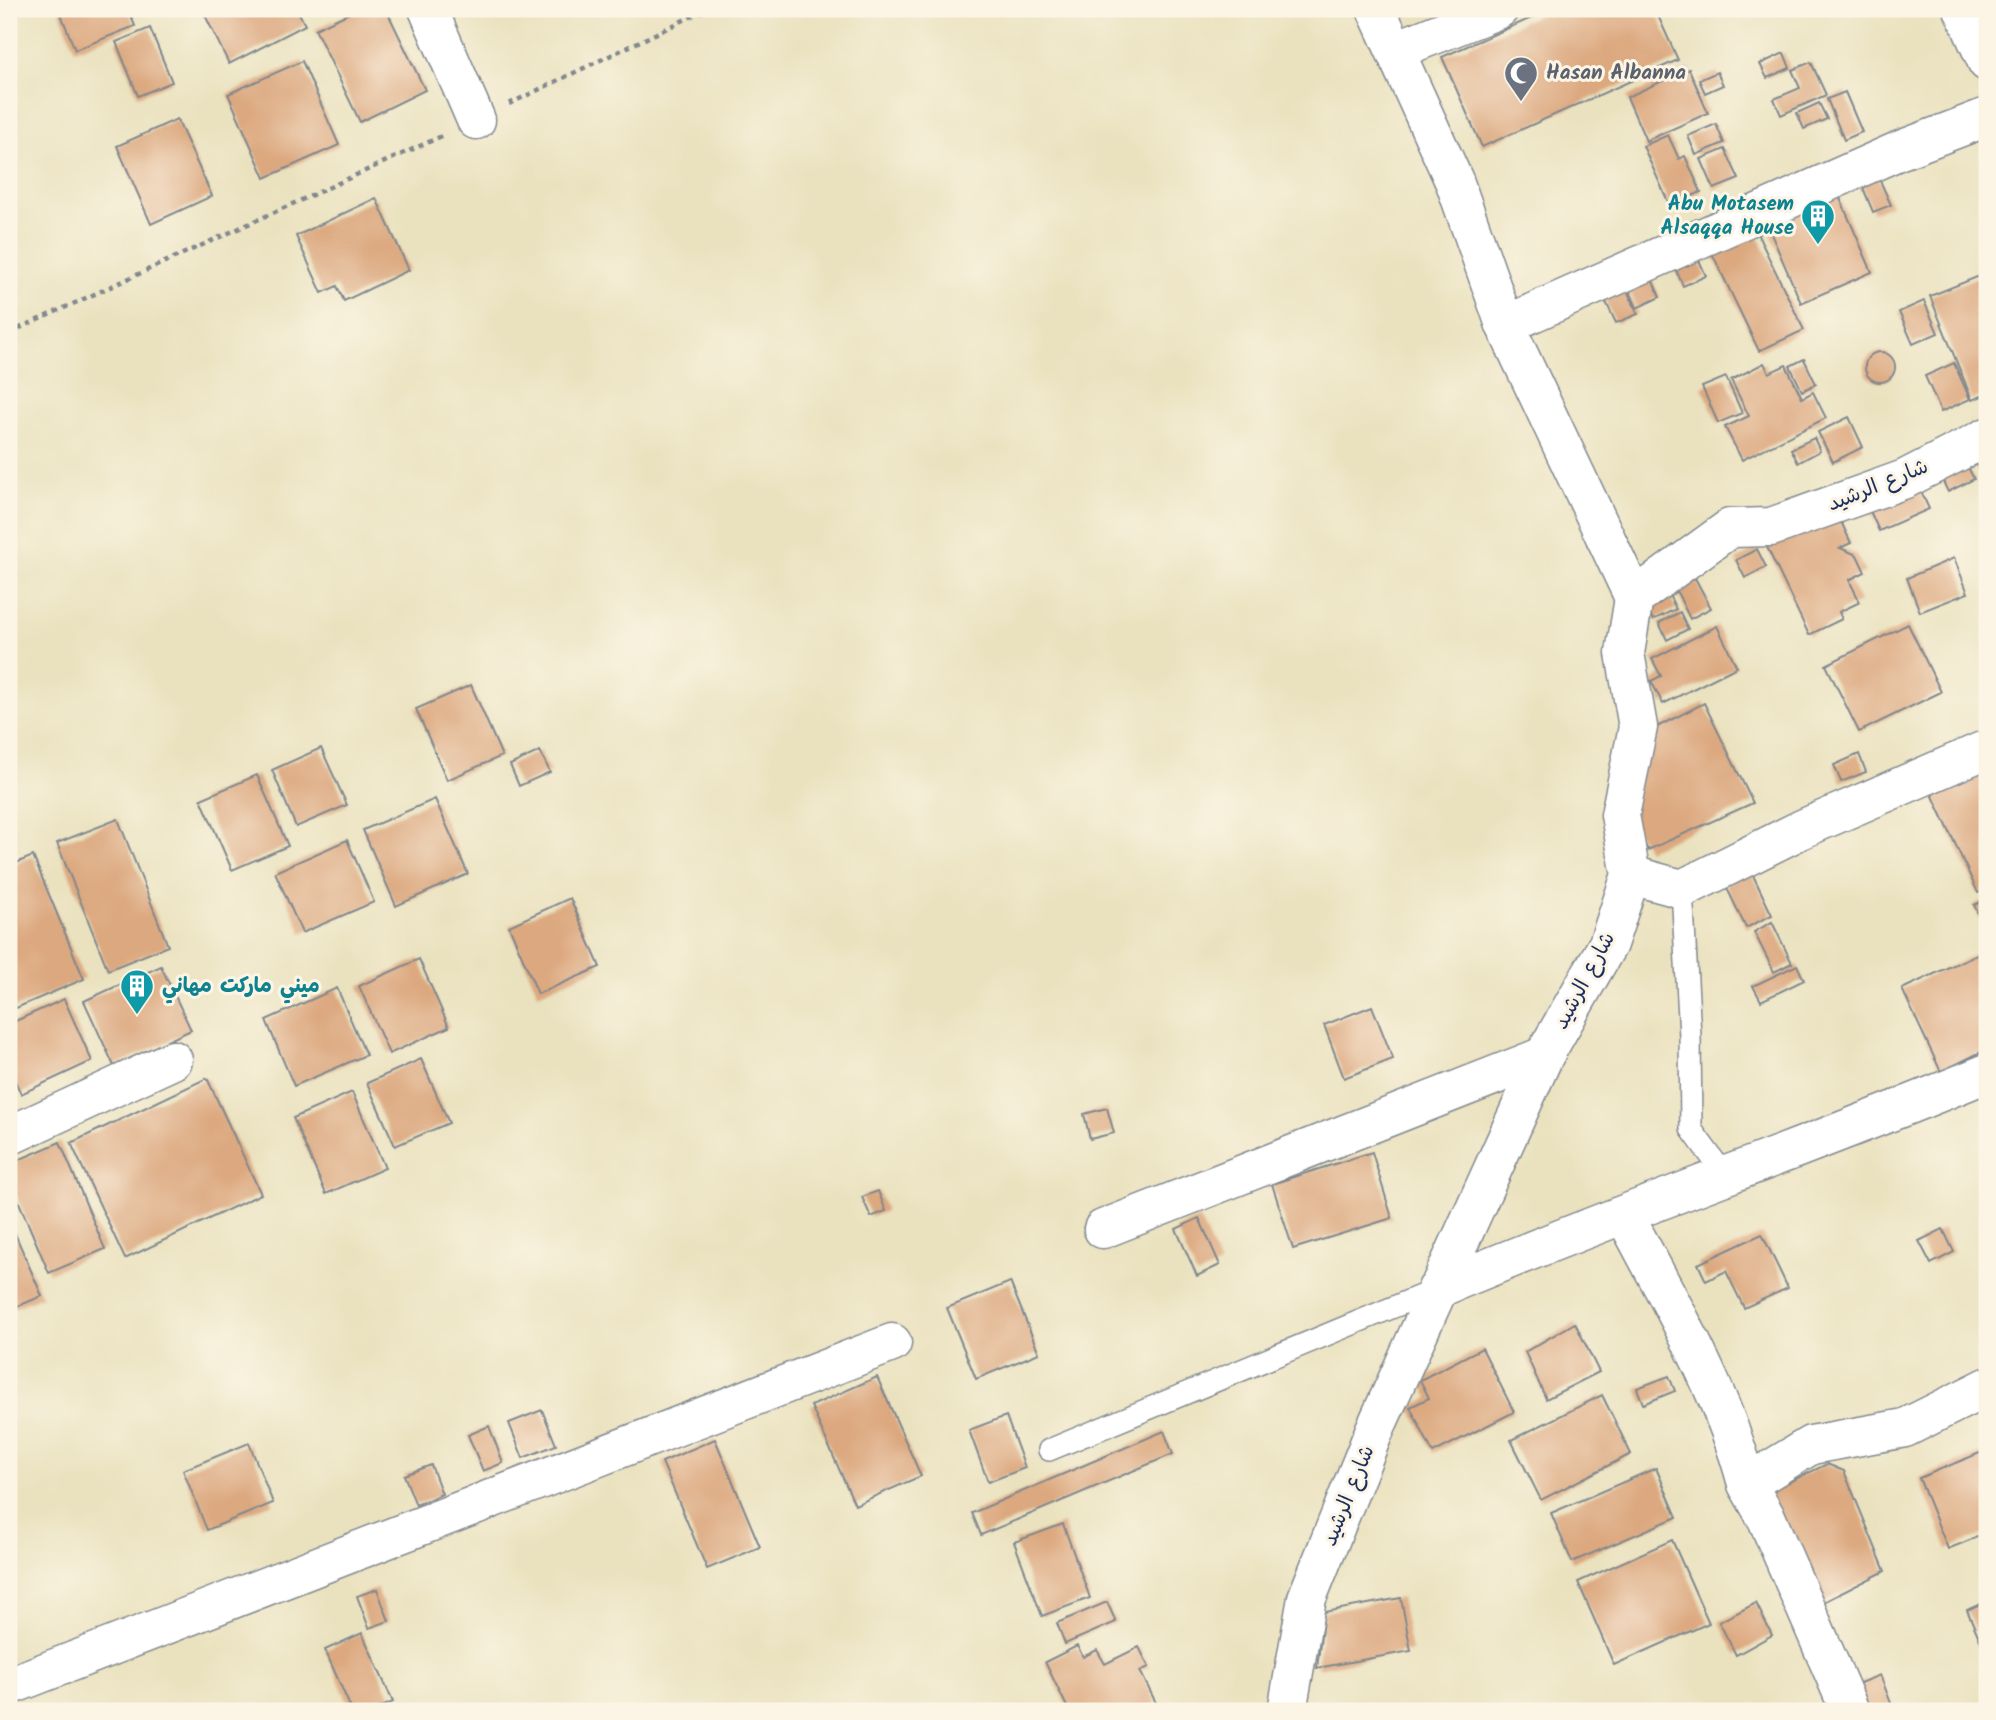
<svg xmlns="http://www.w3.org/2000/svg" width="1996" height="1720" font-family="Kalam,'Playpen Sans Arabic',sans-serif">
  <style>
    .building { fill: #dca87f }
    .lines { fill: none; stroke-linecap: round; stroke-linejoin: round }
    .lane-casing { stroke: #82888e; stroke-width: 24 }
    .street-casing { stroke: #82888e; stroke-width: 41 }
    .path { stroke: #82888e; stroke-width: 4.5; stroke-dasharray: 5 5; stroke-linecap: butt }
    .lane { stroke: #fff; stroke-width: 21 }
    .street { stroke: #fff; stroke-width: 38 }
    .labels { text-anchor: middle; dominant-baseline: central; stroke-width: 6; stroke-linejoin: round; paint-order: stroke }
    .worship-label { font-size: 21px; font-weight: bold; fill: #5b616d; stroke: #fcf5e5; text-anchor: start }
    .culture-label { font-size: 21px; font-weight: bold; fill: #0d838f; stroke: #fcf5e5; text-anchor: end }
    .street-label { font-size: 21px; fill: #1b2f5e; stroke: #fcf5e5 }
  </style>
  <rect width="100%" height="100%" fill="#fcf5e5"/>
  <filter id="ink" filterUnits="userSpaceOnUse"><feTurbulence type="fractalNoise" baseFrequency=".0143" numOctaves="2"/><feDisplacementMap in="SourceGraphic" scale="14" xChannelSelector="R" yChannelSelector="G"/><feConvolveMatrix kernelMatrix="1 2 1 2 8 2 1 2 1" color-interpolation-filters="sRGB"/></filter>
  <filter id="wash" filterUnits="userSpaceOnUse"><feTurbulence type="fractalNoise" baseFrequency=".00686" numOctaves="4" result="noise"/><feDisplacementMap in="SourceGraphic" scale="28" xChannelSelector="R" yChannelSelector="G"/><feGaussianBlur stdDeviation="1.57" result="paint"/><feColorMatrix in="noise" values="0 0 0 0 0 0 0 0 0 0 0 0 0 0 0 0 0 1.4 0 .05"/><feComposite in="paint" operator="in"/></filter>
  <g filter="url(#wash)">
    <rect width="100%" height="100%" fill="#eae2bf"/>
    <g id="blocks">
      <g class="building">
        <polygon points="59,9 128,9 135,26 75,50"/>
        <polygon points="202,9 297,9 305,25 229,64"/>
        <polygon points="358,9 386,9 425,90 360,122 315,29"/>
        <polygon points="1552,9 1655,9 1678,60 1482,147 1442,57"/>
        <polygon points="150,28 172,82 138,96 116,42"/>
        <polygon points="1784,53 1790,68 1767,78 1760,64"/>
        <polygon points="302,61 339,145 265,178 228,94"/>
        <polygon points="1811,62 1826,95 1781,115 1774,99 1800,88 1792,70"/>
        <polygon points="1689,69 1708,113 1646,141 1627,97"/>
        <polygon points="1717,72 1723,85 1705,93 1699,80"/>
        <polygon points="1845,92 1862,132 1844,140 1827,99"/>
        <polygon points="1819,103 1827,119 1804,129 1797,113"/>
        <polygon points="177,119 212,196 151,224 117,146"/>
        <polygon points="1716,124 1724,143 1696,155 1688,136"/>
        <polygon points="1668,135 1679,159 1685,156 1701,192 1670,206 1643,146"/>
        <polygon points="1725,149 1739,179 1714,189 1701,159"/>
        <polygon points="1878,176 1891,205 1873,212 1861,183"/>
        <polygon points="1836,189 1872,272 1801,303 1765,220"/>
        <polygon points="376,198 409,270 344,301 337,286 322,293 296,236"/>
        <polygon points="1753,225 1804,330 1759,351 1709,247"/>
        <polygon points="1696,253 1706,276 1683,286 1673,263"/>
        <polygon points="1987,273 1987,394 1972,400 1930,296"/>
        <polygon points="1651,277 1660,297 1637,308 1628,287"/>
        <polygon points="1626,288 1638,314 1616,323 1604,298"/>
        <polygon points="1924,301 1938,333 1913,344 1899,312"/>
        <circle cx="1880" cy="367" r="15"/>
        <polygon points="1804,359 1816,384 1802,391 1790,366"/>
        <polygon points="1764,363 1769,373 1786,365 1802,398 1813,392 1826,418 1742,460 1725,427 1749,416 1731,380"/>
        <polygon points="1954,363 1970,399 1941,412 1925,376"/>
        <polygon points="1726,377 1742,413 1718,423 1702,387"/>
        <polygon points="1849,417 1863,447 1833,462 1818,432"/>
        <polygon points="1814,438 1820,451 1798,463 1791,449"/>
        <polygon points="1987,447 1987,478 1983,480 1972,454"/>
        <polygon points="1964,459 1974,479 1948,492 1938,471"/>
        <polygon points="1916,480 1929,509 1879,531 1866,502"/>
        <polygon points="1837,513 1851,543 1840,548 1857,555 1865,572 1849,580 1860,602 1839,612 1842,619 1809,635 1764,541"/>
        <polygon points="1757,549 1766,567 1745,578 1736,560"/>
        <polygon points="1954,558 1968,593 1920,612 1907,578"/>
        <polygon points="1695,578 1711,608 1690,619 1675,588"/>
        <polygon points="1664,585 1676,609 1653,620 1641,596"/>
        <polygon points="1680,612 1688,629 1667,640 1659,623"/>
        <polygon points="1908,624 1941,692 1859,732 1826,665"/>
        <polygon points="1717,626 1737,667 1663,704 1651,681 1661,676 1652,659"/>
        <polygon points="471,685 502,756 447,780 416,709"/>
        <polygon points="1704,703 1753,803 1648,850 1630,819 1651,730"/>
        <polygon points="321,748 347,805 296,827 272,770"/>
        <polygon points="540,751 550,772 519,786 510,765"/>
        <polygon points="1859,754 1866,772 1841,782 1834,765"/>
        <polygon points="1986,768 1987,889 1978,893 1932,794"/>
        <polygon points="257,775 288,846 232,870 201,799"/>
        <polygon points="435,799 468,874 396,906 363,830"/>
        <polygon points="118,819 168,946 108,970 57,843"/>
        <polygon points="347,840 374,902 302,933 275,872"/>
        <polygon points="33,856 84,979 9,1011 9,866"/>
        <polygon points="1751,871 1772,915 1746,928 1725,884"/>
        <polygon points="570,898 600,967 538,994 509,926"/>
        <polygon points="1987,899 1987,933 1974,905"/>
        <polygon points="1772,922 1792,963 1774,972 1754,932"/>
        <polygon points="1979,953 1987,971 1987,1049 1941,1072 1902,989"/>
        <polygon points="419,959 449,1027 389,1054 359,986"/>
        <polygon points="1797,965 1804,980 1761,1001 1753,986"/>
        <polygon points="161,966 191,1030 114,1066 84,1001"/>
        <polygon points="337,988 366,1055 294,1086 266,1020"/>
        <polygon points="64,999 92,1061 21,1094 9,1068 9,1024"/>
        <polygon points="1372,1006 1393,1059 1344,1078 1324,1025"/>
        <polygon points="421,1059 449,1123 395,1146 367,1083"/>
        <polygon points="207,1078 261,1194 125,1259 71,1143"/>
        <polygon points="352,1092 385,1168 326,1194 293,1118"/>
        <polygon points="1107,1108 1114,1133 1090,1139 1084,1114"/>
        <polygon points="60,1142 105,1249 49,1273 9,1179 9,1164"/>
        <polygon points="1372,1152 1392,1218 1293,1249 1272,1184"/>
        <polygon points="878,1191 886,1211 871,1217 862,1197"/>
        <polygon points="1199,1218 1220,1265 1197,1276 1176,1229"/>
        <polygon points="9,1220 42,1296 9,1310"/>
        <polygon points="1943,1229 1954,1252 1931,1264 1919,1241"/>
        <polygon points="1762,1234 1788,1288 1744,1308 1726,1271 1706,1281 1698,1264"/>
        <polygon points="1010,1282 1039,1353 976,1379 947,1308"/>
        <polygon points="1575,1323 1599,1372 1546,1399 1525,1352"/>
        <polygon points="1482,1348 1514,1412 1433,1453 1410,1407 1429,1398 1420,1380"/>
        <polygon points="1669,1376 1675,1391 1643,1404 1637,1388"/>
        <polygon points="877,1377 921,1476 855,1505 811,1406"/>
        <polygon points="1602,1395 1631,1454 1541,1500 1511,1440"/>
        <polygon points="1987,1409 1987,1428 1980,1413"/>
        <polygon points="542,1410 556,1445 523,1458 509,1423"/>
        <polygon points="1006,1416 1025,1468 988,1482 969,1430"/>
        <polygon points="489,1426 503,1463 483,1471 468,1435"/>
        <polygon points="1164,1431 1173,1454 981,1535 972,1513"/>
        <polygon points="715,1439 760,1547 707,1569 662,1462"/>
        <polygon points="249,1443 273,1503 207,1530 183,1470"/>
        <polygon points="1982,1452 1987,1465 1987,1533 1948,1549 1919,1478"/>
        <polygon points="1827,1464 1844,1471 1885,1571 1808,1610 1758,1497"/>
        <polygon points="431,1465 442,1494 416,1505 404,1475"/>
        <polygon points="1656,1468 1677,1517 1572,1562 1551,1513"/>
        <polygon points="1063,1524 1090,1598 1042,1616 1014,1542"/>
        <polygon points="1672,1540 1709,1623 1614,1665 1578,1582"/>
        <polygon points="377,1589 389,1621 369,1628 357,1596"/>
        <polygon points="1401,1598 1411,1651 1317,1668 1324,1612"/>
        <polygon points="1987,1601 1987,1656 1967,1610"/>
        <polygon points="1107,1602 1116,1622 1065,1644 1057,1623"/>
        <polygon points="1756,1603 1772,1635 1736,1655 1719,1622"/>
        <polygon points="362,1633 393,1702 373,1711 352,1711 325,1650"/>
        <polygon points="1077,1646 1083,1657 1097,1650 1105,1664 1139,1647 1149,1667 1140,1671 1156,1703 1139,1711 1069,1711 1045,1662"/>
        <polygon points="1880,1675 1894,1711 1857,1711 1847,1688"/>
      </g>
    </g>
  </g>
  <g filter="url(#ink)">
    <use href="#blocks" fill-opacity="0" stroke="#82888e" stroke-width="2"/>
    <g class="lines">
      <g class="lane-casing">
        <g id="lane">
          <polyline points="1682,889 1690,1036 1691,1129 1724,1174"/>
          <polyline points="1049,1450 1437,1289"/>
        </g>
      </g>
      <g class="street-casing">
        <g id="street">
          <polyline points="428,9 476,120"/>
          <polyline points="1376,9 1455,183 1505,325 1634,598"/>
          <polyline points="1963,9 1987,62"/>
          <polyline points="1396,50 1499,9"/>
          <polyline points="1505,325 1898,151 1987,117"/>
          <polyline points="1631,875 1682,889 1802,829 1987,749"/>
          <polyline points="9,1136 173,1060"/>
          <path d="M1625 1216C1670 1302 1722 1389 1747 1484L1811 1445 1905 1428 1987 1387"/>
          <polyline points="1103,1229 1544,1056"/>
          <path d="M1437 1289C1619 1212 1805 1149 1987 1073"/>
          <polyline points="1747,1484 1767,1519 1850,1711"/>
          <polyline points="9,1686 892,1343"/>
          <polyline points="1287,1711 1307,1598 1375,1429 1544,1056 1608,944 1631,875 1620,815 1638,727 1625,653 1634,598 1730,528 1771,527 1905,479 1987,437"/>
        </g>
      </g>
      <g class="path">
        <polyline points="509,104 707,9"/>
        <polyline points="9,333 444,135"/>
      </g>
      <use href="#lane" class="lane"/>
      <use href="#street" class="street"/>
    </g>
  </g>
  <defs>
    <g id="mosque-pin" transform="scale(1.75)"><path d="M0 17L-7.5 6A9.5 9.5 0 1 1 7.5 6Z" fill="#6b7280" stroke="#fcf5e5"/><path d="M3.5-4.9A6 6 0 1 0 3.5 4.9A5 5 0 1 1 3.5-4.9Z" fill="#fff"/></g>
    <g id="building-pin" transform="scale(1.75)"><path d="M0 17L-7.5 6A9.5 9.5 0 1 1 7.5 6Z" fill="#0f9aa8" stroke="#fcf5e5"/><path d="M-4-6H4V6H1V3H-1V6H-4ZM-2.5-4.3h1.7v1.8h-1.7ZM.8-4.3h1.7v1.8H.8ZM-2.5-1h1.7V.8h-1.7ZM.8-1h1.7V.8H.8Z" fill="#fff"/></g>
  </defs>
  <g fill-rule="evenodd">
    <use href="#mosque-pin" x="1521" y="73"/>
    <use href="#building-pin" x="1818" y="216"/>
    <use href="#building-pin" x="137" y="986"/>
  </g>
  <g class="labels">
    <g class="worship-label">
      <text x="1546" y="73">Hasan Albanna</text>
    </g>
    <g class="culture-label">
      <text x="1794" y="204">Abu Motasem<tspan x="1794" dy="24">Alsaqqa House</tspan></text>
      <text x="162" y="986" text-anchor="start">ميني ماركت مهاني</text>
    </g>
    <g class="street-label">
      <text transform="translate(1878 486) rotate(-22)">شارع الرشيد</text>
      <text transform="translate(1585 981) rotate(-62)">شارع الرشيد</text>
      <text transform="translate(1349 1496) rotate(-68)">شارع الرشيد</text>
    </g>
  </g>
  <rect width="1996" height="1720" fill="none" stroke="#fcf5e5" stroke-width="35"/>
</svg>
